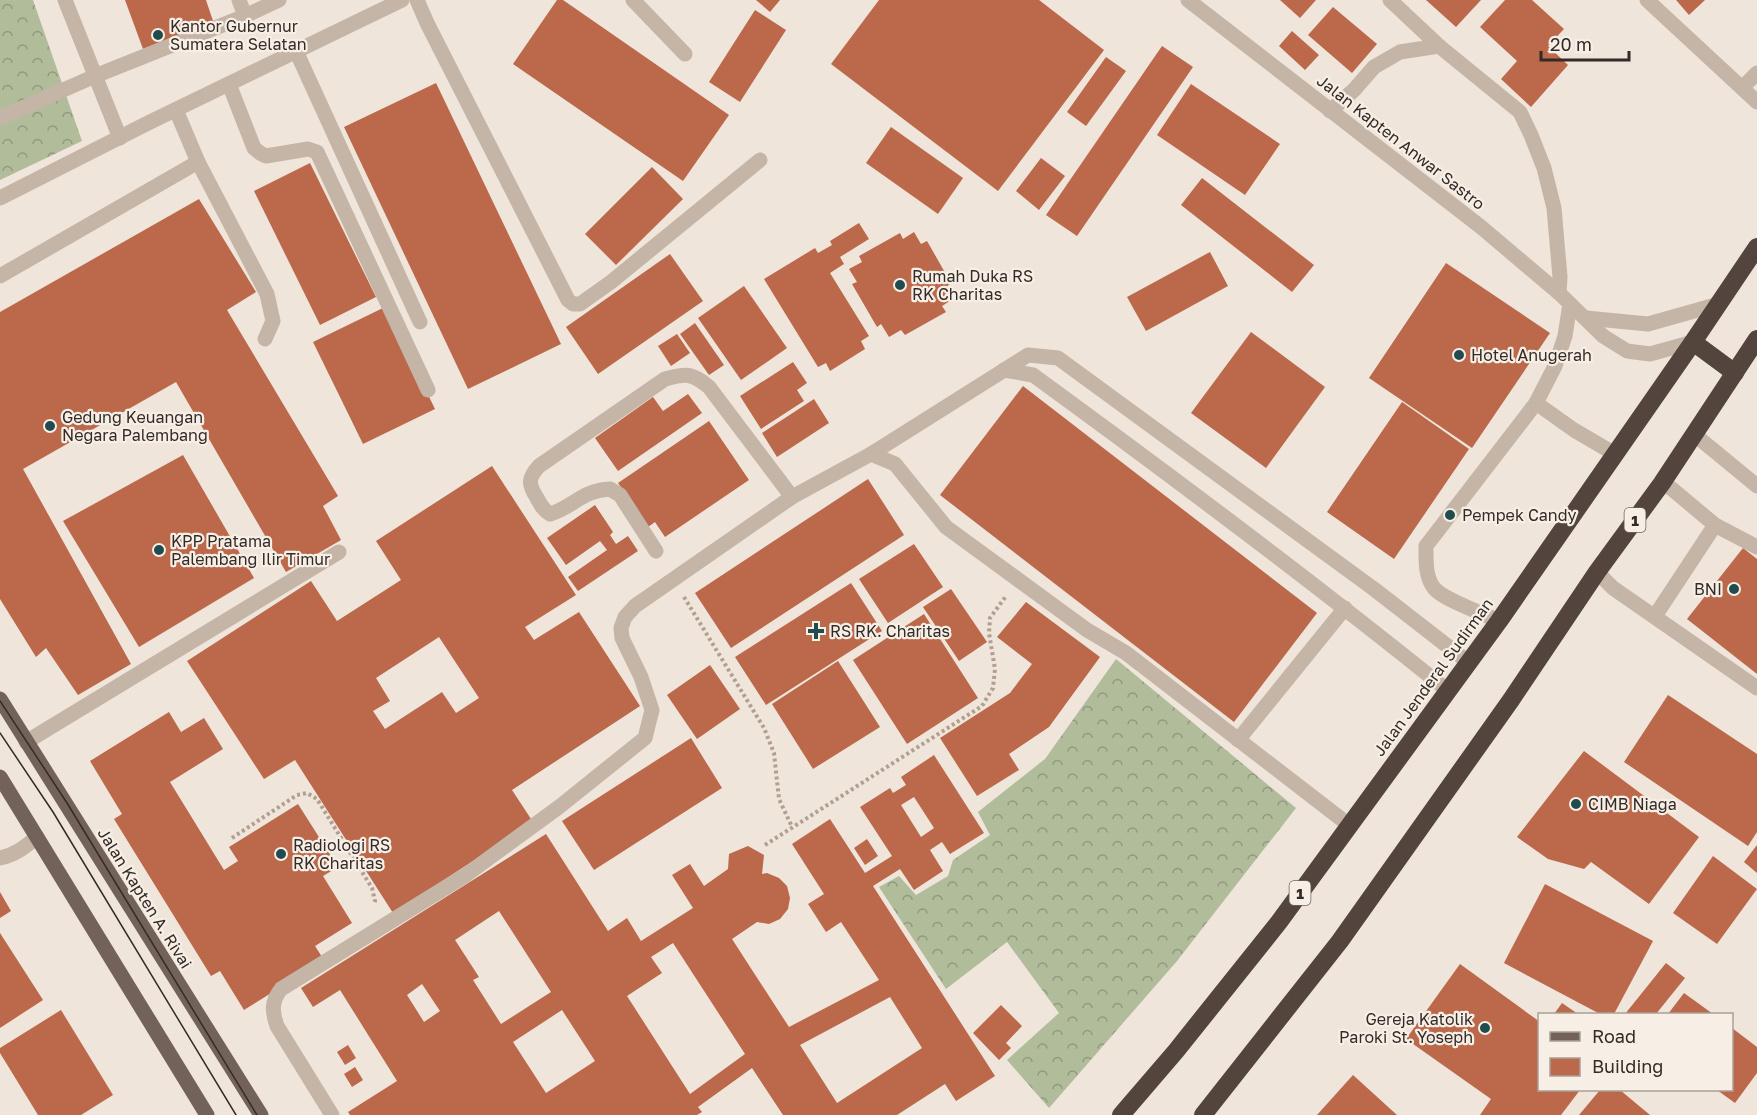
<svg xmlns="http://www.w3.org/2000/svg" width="1757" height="1115" font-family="'Golos Text',sans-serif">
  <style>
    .forest { fill: url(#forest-crowns) }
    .building { fill: #bb684b; fill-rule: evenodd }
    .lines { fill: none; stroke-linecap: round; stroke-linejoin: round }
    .path { stroke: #b19f91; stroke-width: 4; stroke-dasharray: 3 3; stroke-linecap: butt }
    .minor { stroke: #c5b5a7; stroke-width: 15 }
    .major { stroke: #736259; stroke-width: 15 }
    .highway { stroke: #53453e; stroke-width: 18 }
    .tram { stroke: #332b27; stroke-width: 1.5 }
    .poi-dot { fill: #204c50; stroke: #f7efe5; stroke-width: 2 }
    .labels { text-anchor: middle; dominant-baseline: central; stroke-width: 4.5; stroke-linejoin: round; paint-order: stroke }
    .shield { fill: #f7efe5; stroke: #6e6660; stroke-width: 1.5 }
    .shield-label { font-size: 15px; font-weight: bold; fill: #332b27 }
    .poi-label { font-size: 16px; fill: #332b27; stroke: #f7efe5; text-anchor: start }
    .street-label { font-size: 16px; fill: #332b27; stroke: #f7efe5 }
  </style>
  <defs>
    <pattern id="forest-crowns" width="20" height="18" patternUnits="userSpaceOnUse" patternTransform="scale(1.5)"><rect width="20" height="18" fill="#b1bc9b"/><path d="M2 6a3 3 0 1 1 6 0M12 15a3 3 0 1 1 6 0" fill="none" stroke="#91997e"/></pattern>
  </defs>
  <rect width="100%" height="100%" fill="#efe5da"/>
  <g class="forest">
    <polygon points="0,0 33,0 82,141 0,180"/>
    <polygon points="1116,659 1296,808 1177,961 1049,1108 1007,1060 1059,1013 1007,942 946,989 879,887 899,876 916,895 948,876 953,860 990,835 978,812 1045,759"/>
  </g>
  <g class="building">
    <polygon points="125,0 206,0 213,21 143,49"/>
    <polygon points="557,0 563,0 729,115 683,181 513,64"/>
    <polygon points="756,0 780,0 770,12"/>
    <polygon points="879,0 1039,0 1104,50 998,191 831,64"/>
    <polygon points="1280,0 1316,0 1300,18"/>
    <polygon points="1426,0 1481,0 1456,27"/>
    <polygon points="1505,0 1532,0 1564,29 1548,46 1568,65 1531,107 1501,79 1517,61 1480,27"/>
    <polygon points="1676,0 1705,0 1689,15"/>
    <polygon points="1333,7 1377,44 1352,73 1308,35"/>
    <polygon points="755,10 786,30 740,102 709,82"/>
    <polygon points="1292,31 1319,55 1305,70 1279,46"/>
    <polygon points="1162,46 1193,67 1077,236 1046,215"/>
    <polygon points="1106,57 1126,71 1086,126 1067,112"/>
    <polygon points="436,83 561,344 468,389 344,127"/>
    <polygon points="1191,84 1280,144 1245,195 1157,135"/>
    <polygon points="891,127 963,178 938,214 866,163"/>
    <polygon points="1041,158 1065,176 1039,210 1016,191"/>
    <polygon points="310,163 376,297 320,325 254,191"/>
    <polygon points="652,167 683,199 616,265 585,234"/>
    <polygon points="1202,178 1314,265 1292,292 1181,205"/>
    <polygon points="199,199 256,292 227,310 338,496 323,506 341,540 286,572 176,382 23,469 131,664 78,695 46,648 36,657 0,599 0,312"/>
    <polygon points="859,223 869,239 840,257 844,264 830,273 869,336 861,341 865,349 830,371 826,363 818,367 764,279 815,248 818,253 832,245 830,241"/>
    <polygon points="914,232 921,244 927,241 951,283 946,287 953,299 942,306 946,312 905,335 901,330 889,337 881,324 877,327 852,284 857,282 849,269 862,262 859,256 900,233 903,239"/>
    <polygon points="1210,252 1228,286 1146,331 1127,297"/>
    <polygon points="670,254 703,301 598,374 566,327"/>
    <polygon points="1446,263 1550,333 1472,448 1369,378"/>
    <polygon points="744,286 787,348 741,380 698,318"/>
    <polygon points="385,307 435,409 363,444 313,342"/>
    <polygon points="695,323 724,365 709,375 680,334"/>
    <polygon points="1251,332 1325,387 1266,468 1191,413"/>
    <polygon points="677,334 690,353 671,366 658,346"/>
    <polygon points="793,362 807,383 797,390 804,401 761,429 740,396"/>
    <polygon points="1023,386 1317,613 1234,722 940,495"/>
    <polygon points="688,394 702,413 618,471 595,438 653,397 663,411"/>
    <polygon points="814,399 829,423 777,457 762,433"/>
    <polygon points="1402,402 1469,449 1394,559 1327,512"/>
    <polygon points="709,421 749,480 665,537 655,522 648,527 618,483"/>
    <polygon points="183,455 254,578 139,647 63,521"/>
    <path d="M492 466 576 595 525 627 534 640 579 612 640 706 512 790 533 822 393 913 295 760 264 779 187 661 311 581 337 621 401 580 376 541ZM439 637 479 698 456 713 442 692 385 729 373 711 390 701 376 678Z"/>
    <polygon points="868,479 904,535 731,648 695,593"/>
    <polygon points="595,505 613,532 610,535 616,544 628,536 638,551 578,591 568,577 607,550 600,541 566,565 547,538"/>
    <polygon points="914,544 943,587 888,623 859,579"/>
    <polygon points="1743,548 1757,559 1757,674 1687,619"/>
    <polygon points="851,583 882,631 766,705 735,657"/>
    <polygon points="951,589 987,642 959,661 923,607"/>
    <polygon points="1026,602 1100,657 1049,727 1009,754 1019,770 977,796 940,738 1010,693 1032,664 997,637"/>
    <polygon points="924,614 978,698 907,744 853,660"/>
    <polygon points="838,661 880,727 813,769 772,704"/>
    <polygon points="710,665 740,709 697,739 667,695"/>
    <polygon points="1668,695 1757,754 1757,832 1748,846 1624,762"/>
    <polygon points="169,712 181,732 204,718 223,749 170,782 224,870 238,861 229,847 298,804 338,867 323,876 352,923 315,946 324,960 244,1010 220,971 211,976 114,819 122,814 90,761"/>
    <polygon points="691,738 722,788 594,870 562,821"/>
    <polygon points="1584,751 1699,837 1649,904 1591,862 1584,869 1548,859 1517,837"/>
    <path d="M934 755 984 833 950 854 942 842 930 850 943 871 914 890 900 869 873 886 995 1076 956 1101 945 1084 897 1115H783L752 1068 698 1107 702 1112 697 1115H350L348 1112 397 1081 340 990 313 1007 301 988 546 834 608 931 627 918 641 941 693 908 672 875 690 864 704 886 728 869 729 854 748 846 764 855 762 874 767 873 779 878 787 886 790 898 788 909 780 919 769 924 757 922 732 939 789 1027 879 980 841 922 826 932 808 904 824 894 792 844 830 819 865 873 892 856 860 807 890 788 893 793 906 785 901 777ZM914 797 934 828 921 837 901 805ZM499 911 551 992 501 1024 473 980 479 977 455 940ZM673 943 745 1054 690 1094 627 996 662 973 651 957ZM422 984 440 1011 424 1022 407 995ZM890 997 922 1048 837 1103 800 1045ZM562 1010 595 1061 546 1093 513 1042Z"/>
    <polygon points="867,839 878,856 865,865 854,848"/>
    <polygon points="1757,845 1757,873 1744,862"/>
    <polygon points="1713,856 1757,889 1717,944 1673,913"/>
    <polygon points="1545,884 1653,941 1614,1014 1600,1014 1504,963"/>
    <polygon points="0,892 11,911 0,918"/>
    <polygon points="0,933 43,1000 0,1028"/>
    <polygon points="1666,963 1685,978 1656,1014 1625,1014"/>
    <polygon points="1460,964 1540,1022 1540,1090 1580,1090 1561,1115 1480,1115 1491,1099 1406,1039"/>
    <polygon points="1684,993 1713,1014 1668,1014"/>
    <polygon points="1562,1003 1578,1014 1554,1014"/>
    <polygon points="1001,1005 1022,1026 1006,1043 1011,1048 999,1060 973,1033"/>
    <polygon points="61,1010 113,1095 81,1115 38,1115 0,1053 0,1048"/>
    <polygon points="1732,1028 1757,1047 1757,1073 1735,1103 1717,1090 1732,1090"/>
    <polygon points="348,1045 356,1058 345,1065 337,1052"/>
    <polygon points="355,1067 363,1080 352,1087 344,1074"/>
    <polygon points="1353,1075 1397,1115 1317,1115"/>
    <polygon points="1600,1090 1620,1090 1650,1115 1579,1115"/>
  </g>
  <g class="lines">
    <g class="path">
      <polyline points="684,597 764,728 774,753 779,799 792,827"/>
      <polyline points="232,838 297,795 307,793 317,799 372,888 375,901 374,904"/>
      <polyline points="765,845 982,706 993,688 995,669 989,633 990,618 1006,596"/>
    </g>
    <g class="minor">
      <polyline points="65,0 120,138"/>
      <polyline points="239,0 245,16"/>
      <polyline points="417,0 427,23 568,300 573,304 580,304 611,282 760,160"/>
      <polyline points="633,0 685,54"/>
      <polyline points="1188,0 1481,227 1559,293 1603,336 1627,351 1650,354 1693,342"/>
      <polyline points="1390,0 1439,46"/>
      <polyline points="1647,0 1757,102"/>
      <polyline points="296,51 420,322"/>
      <polyline points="229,84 254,148 260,153 266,156 308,149 317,152 428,390"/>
      <polyline points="1742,88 1757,73"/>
      <polyline points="176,110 198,162 267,294 273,321 265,339"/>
      <polyline points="1330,111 1354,90 1374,67 1400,52 1439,46 1520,112 1531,135 1544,168 1554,208 1560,277 1559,293"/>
      <polyline points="0,118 95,76 245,16 279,0"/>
      <polyline points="0,198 148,123 402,0"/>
      <polyline points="0,276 198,162"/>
      <polyline points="1586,318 1648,324 1719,304"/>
      <path d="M1004 370 1033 375C1173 477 1312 581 1447 690"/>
      <polyline points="1536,403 1574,430 1615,454"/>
      <polyline points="1695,435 1757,486"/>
      <polyline points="871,454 895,464 946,527 1087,630 1126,653 1349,825"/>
      <polyline points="1662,483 1672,489 1715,525 1757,547"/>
      <path d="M656 551 620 495 610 489C583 490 573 507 550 514 543 510 541 505 537 498 528 484 528 478 539 466L665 379C687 373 692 373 709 387L792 497"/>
      <polyline points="1597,572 1613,588 1757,688"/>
      <polyline points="1655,616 1715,525"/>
      <path d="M1499 621C1484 614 1442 599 1434 588 1425 577 1426 559 1426 546L1536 403 1555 366 1565 336 1570 304"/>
      <polyline points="1238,740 1345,608"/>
      <polyline points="26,742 339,552"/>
      <path d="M0 858C15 855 25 847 37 837"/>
      <path d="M332 1115 277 1026C272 1011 271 1002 281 989L466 875 559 807 645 738 652 710 641 677 622 638 621 628 625 617 635 606 792 497 871 454 1028 355 1058 358 1374 589 1468 662"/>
    </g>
    <g class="major">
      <polyline points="0,699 261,1115"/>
      <polyline points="0,777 207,1115"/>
    </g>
    <g class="highway">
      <polyline points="1693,342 1735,373"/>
      <polyline points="1121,1115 1176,1051 1279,922 1499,621 1693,342 1757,247"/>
      <polyline points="1203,1115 1340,941 1511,700 1597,572 1662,483 1757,339"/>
    </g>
    <g class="tram">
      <polyline points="0,701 67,803 257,1115"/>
      <polyline points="0,733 53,812 236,1115"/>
    </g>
  </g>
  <g class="poi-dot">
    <circle cx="158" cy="35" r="6"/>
    <circle cx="900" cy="285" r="6"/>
    <circle cx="1459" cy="355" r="6"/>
    <circle cx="50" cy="426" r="6"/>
    <circle cx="1450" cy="515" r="6"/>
    <circle cx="159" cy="550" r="6"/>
    <circle cx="1734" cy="589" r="6"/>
    <path d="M813 622h6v6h6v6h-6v6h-6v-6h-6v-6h6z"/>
    <circle cx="1576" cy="804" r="6"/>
    <circle cx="281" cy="854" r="6"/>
    <circle cx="1485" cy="1028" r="6"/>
  </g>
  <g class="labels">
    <g class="shield">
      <rect x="1624.5" y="508" width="21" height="24" rx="4.5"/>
      <rect x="1289.5" y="881" width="21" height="24" rx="4.5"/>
    </g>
    <g class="shield-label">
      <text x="1635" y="520">1</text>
      <text x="1300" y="893">1</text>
    </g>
    <g class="poi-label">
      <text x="170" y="26">Kantor Gubernur<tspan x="170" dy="18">Sumatera Selatan</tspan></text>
      <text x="912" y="276">Rumah Duka RS<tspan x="912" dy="18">RK Charitas</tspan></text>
      <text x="1471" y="355">Hotel Anugerah</text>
      <text x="62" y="417">Gedung Keuangan<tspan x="62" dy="18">Negara Palembang</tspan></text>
      <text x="1462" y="515">Pempek Candy</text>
      <text x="171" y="541">KPP Pratama<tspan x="171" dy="18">Palembang Ilir Timur</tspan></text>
      <text x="1722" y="589" text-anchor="end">BNI</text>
      <text x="830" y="631">RS RK. Charitas</text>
      <text x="1588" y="804">CIMB Niaga</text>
      <text x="293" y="845">Radiologi RS<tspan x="293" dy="18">RK Charitas</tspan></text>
      <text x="1473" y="1019" text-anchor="end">Gereja Katolik<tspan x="1473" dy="18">Paroki St. Yoseph</tspan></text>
    </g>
    <g class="street-label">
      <text transform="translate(1401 142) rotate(38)">Jalan Kapten Anwar Sastro</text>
      <text transform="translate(1433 677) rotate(-54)">Jalan Jenderal Sudirman</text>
      <text transform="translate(145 898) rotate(58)">Jalan Kapten A. Rivai</text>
    </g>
  </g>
  <rect x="1538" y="1013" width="195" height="78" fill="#f7efe5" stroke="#a9a199" stroke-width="1.5"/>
  <rect x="1550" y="1032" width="30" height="9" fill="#736259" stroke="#a9a199" stroke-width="1.5"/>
  <text x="1592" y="1043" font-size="18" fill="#332b27">Road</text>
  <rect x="1550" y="1058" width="30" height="18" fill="#bb684b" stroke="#a9a199" stroke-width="1.5"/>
  <text x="1592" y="1073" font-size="18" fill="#332b27">Building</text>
  <path d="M1541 51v9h88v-9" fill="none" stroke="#332b27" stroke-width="3"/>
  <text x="1550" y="51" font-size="18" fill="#332b27" stroke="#f7efe5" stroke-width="4.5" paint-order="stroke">20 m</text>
</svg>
